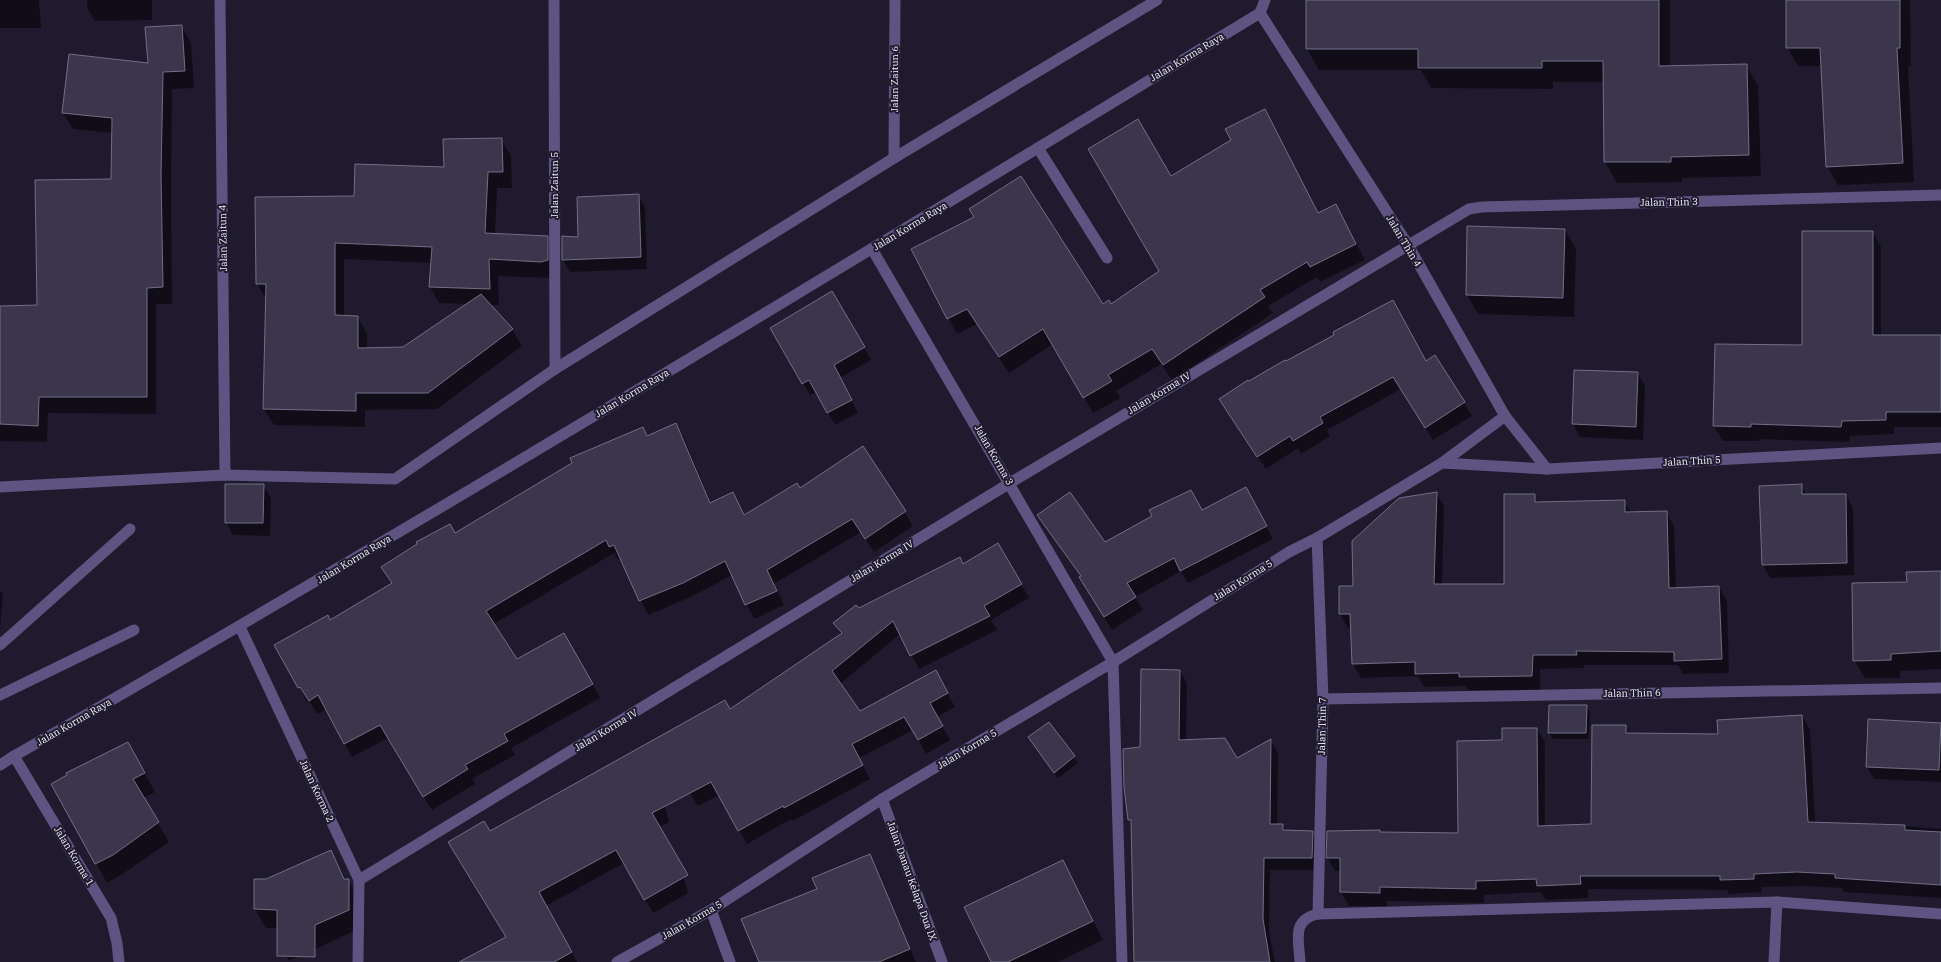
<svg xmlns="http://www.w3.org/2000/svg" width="1941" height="962" font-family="'IBM Plex Serif',serif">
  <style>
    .shadow { fill: #0007; fill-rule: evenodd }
    .building { fill: #3b364c; stroke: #736e87 }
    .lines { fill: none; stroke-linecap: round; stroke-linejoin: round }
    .service { stroke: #5e5481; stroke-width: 11 }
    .minor { stroke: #5e5481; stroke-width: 11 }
    .labels { text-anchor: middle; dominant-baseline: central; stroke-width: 4; stroke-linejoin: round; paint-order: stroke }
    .street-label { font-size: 10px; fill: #f5f3fe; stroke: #1f1a2e }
  </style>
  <rect width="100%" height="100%" fill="#1f1a2e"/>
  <g class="shadow">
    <polygon points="0,0 39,0 41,28 0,28"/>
    <polygon points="87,0 152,0 152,20 95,21 87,8"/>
    <polygon points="1307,0 1670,0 1670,67 1746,65 1758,86 1761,176 1682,178 1682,182 1617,183 1605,162 1604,82 1553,82 1553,89 1431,88 1421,70 1319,70 1307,49"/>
    <polygon points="1787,0 1910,0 1911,66 1908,66 1914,182 1838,185 1827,166 1822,66 1798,66 1787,47"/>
    <polygon points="181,26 191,43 194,88 172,89 171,193 172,304 156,304 156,414 48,413 47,442 0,441 0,307 38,306 112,180 113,133 73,129 63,113 149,64"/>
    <path d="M501 139 511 156 512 188H497L495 235 547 237 557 253 551 278 498 276 499 305H490L512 329 522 346 437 409 365 410V427L274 425 264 409 267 300 257 284 355 197 445 168ZM344 259 432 263 430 287 439 303 468 304 404 348 367 349V334L358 317H344Z"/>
    <polygon points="1171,177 1319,214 1336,206 1365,260 1320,282 1317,277 1268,306 1273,313 1172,380 1161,364 1116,391 1120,398 1093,413 1053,344 1009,373 977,324 957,334 912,250 1102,306 1111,305 1161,271"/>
    <polygon points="638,195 645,207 647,269 570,272 563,260 579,238"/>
    <polygon points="1565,230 1576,249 1574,317 1478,314 1467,295"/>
    <polygon points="1873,232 1881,247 1881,336 1941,336 1941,427 1894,427 1894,434 1850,436 1849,442 1759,439 1759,441 1723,441 1714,426 1803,346"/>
    <polygon points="832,293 871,360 840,378 858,413 835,425 817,392 810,395 771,328"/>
    <polygon points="1435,357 1472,416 1433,440 1401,389 1327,430 1330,436 1301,454 1298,448 1266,469 1220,400 1285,362 1426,362"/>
    <polygon points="1638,373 1645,386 1643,440 1580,437 1573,424"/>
    <polygon points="676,425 684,438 711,503 732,493 744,516 799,489 863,447 913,526 874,552 861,532 774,584 784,605 754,619 732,575 691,597 648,615 621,559 618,560 614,553 494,624 517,661 564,634 600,698 511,748 515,755 472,779 475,784 432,810 388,738 352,757 345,744 384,724 327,709 317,714 309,700 307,701 275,645 330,621 393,584 383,568 455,534 647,437"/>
    <polygon points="263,485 271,498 270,536 233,535 226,522"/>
    <polygon points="1801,485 1807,495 1846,495 1853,508 1854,575 1770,578 1763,565 1760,487"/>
    <polygon points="1436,493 1444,506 1442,585 1505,585 1534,495 1538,503 1624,501 1631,513 1666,512 1674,526 1676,589 1719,587 1727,601 1729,673 1683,674 1678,665 1584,665 1584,668 1540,669 1540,690 1468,690 1466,686 1424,687 1418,676 1361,678 1353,664 1351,628 1348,628 1340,614 1354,587"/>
    <polygon points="1253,501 1273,539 1188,583 1181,571 1135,597 1143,610 1112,630 1087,590 1081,577 1039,516 1105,543 1202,511"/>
    <polygon points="998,545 1029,598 991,620 997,630 919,669 900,634 840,684 859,712 935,671 955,707 937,717 950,740 926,754 913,730 859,758 870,779 793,821 791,819 747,844 719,795 698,806 690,793 660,787 669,822 659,827 680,864 688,893 653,913 624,863 546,906 577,962 462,962 507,938 490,832 729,710 841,635 835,624 859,610 963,565"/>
    <polygon points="1941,572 1941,669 1900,671 1900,678 1865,678 1854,660 1908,583"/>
    <polygon points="0,590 3,595 0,629"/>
    <polygon points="1180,671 1187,683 1186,741 1237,759 1271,740 1278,753 1277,825 1283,825 1287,832 1312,832 1320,845 1319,870 1270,870 1269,933 1275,962 1135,962 1133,826 1129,820 1141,748"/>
    <polygon points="1586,706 1590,712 1589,739 1553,739 1549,733"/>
    <polygon points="1802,716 1810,730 1815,823 1879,826 1879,824 1941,829 1941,898 1844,892 1842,888 1806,886 1761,887 1762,892 1729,894 1727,890 1588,889 1588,898 1546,900 1541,892 1484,895 1484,903 1387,901 1387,906 1349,906 1341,892 1341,871 1335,871 1327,857 1380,831 1381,833 1459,834 1503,741 1537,729 1545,742 1545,827 1592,825 1625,726 1630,734 1719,735"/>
    <polygon points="1869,720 1941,724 1941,782 1874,779 1867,767"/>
    <polygon points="1049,723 1078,763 1058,778 1029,738"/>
    <polygon points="128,743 155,792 143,798 169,842 124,873 107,883 53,784"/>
    <polygon points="331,851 346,880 348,880 359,899 359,929 289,961 278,942 278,928 266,928 255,909 266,880"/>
    <polygon points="869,855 876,867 916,962 760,962 818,890"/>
    <polygon points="1062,861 1103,940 1058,962 992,962"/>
  </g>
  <g class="building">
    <polygon points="1306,0 1659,0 1659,66 1747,64 1749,155 1671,157 1671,162 1604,162 1603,61 1542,61 1542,68 1418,68 1418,49 1306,49"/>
    <polygon points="1786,0 1900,0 1900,48 1897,48 1903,163 1826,167 1820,48 1786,48"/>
    <polygon points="182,25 185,71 163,72 161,175 163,287 147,288 147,397 39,397 38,426 0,424 0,306 37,305 35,180 111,179 112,118 62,113 69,54 148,63 145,27"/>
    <polygon points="1265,109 1318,213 1336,204 1356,244 1310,267 1307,262 1260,290 1265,297 1163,365 1152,349 1108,375 1112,381 1083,398 1043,329 999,357 967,309 947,319 911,249 974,217 969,209 1021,176 1103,304 1109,300 1111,304 1159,271 1088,149 1138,119 1171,176 1231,140 1225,129"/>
    <polygon points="502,138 503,172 488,172 485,233 548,236 548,260 541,262 489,259 490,289 429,287 432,247 335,243 335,315 358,316 358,348 403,347 481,294 513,329 428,393 356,393 356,411 263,409 266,284 256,284 255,197 354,196 355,164 444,167 443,139"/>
    <polygon points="639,194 641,257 562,260 562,236 578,237 577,197"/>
    <polygon points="1467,226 1565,229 1563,298 1466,295"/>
    <polygon points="1802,231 1873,231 1873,335 1941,335 1941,412 1886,412 1886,420 1842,421 1841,427 1751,424 1751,427 1713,426 1715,344 1802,345"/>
    <polygon points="832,291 865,347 834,365 852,400 827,413 809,380 802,384 770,328"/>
    <polygon points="1393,300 1426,361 1435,355 1465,402 1425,428 1393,377 1320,417 1323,423 1293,441 1290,436 1257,457 1219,399 1248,380 1249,381 1285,360 1286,361 1334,335 1333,332"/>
    <polygon points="1574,370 1638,372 1636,427 1572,424"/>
    <polygon points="676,423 710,503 733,492 744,515 797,483 800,488 863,446 906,511 865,539 852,519 767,570 777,591 745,605 725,561 683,583 639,601 614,545 609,547 606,540 486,611 517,659 564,633 593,684 504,734 508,741 465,765 468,769 423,797 380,725 344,744 318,695 309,701 300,687 298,688 274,645 328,615 330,620 392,583 381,567 417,544 416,542 450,524 455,533 572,463 570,458 643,427 647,436"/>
    <polygon points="225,484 264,484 263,523 225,523"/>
    <polygon points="1802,484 1802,494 1846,494 1847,563 1762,565 1759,486"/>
    <polygon points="1246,487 1267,526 1180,571 1174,558 1127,583 1136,597 1104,617 1079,577 1081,576 1037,515 1070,492 1105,542 1152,516 1149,510 1191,490 1202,510"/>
    <polygon points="1437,492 1434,584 1504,584 1504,494 1535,494 1535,502 1625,500 1625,512 1667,511 1669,588 1719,586 1722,659 1674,661 1674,652 1576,651 1577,655 1533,655 1532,676 1459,677 1459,673 1415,674 1415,662 1352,664 1350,614 1339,614 1339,586 1353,586 1352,541 1399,498"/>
    <polygon points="998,543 1022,584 984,606 990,616 910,656 893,621 832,671 860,711 936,670 948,693 930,703 943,726 918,740 904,717 852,744 863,765 784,808 783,806 738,831 711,782 652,813 688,875 644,900 616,850 539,892 572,952 554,962 459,962 506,937 448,842 484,821 490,831 725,700 730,709 842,633 833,623 856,605 859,608 960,557 963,564"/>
    <polygon points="1941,571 1941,651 1891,654 1891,660 1853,661 1852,583 1907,582 1906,572"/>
    <polygon points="1141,669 1180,670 1179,740 1225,738 1237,758 1271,739 1270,824 1283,824 1283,830 1313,831 1312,858 1264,858 1263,919 1270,962 1134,962 1131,820 1128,820 1124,787 1123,749 1140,747"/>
    <polygon points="1549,705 1587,705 1586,733 1548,733"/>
    <polygon points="1802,715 1808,822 1905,825 1905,830 1941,832 1941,885 1835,878 1835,874 1797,872 1754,874 1754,879 1720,880 1720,876 1580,876 1581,884 1537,886 1536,879 1476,881 1476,889 1380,887 1380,893 1340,892 1340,858 1326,858 1327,831 1380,830 1380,832 1458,833 1457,741 1502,740 1502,728 1537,728 1538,826 1591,824 1592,725 1626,725 1626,733 1718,734 1717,720"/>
    <polygon points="1868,719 1941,723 1939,770 1866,767"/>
    <polygon points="1049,722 1075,756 1054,773 1028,737"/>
    <polygon points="128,742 145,773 133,779 159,822 113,855 95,864 51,784 67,775 66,773"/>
    <polygon points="331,850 344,879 349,879 349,910 315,925 315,957 277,956 277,910 254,909 254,879 266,879"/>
    <polygon points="870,854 910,949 879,962 759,962 741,919 817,889 812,878"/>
    <polygon points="1063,860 1093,921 1008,962 991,962 964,907"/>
  </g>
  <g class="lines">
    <g class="service">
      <polyline points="1038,148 1107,258"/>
      <polyline points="0,645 130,529"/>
    </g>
    <g class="minor">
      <polyline points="220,0 225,475"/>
      <polyline points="554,0 555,369"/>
      <polyline points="1260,13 1408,245 1505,416 1547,469"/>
      <polyline points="1260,13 1265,0"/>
      <polyline points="894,158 895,0"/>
      <polyline points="872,249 1113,662 1122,962"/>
      <polyline points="1442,463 1547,469 1941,448"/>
      <polyline points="0,487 225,475 395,479 555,369 894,158 1157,0"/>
      <polyline points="1317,538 1323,699 1318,914"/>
      <polyline points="240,627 359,880 358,962"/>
      <polyline points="0,695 134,630"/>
      <polyline points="1323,699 1941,688"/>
      <polyline points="14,756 111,918 117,943 119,962"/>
      <path d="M0 765 14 756C434 516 847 264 1260 13"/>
      <polyline points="882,799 942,962"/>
      <polyline points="359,880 1010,483 1469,209 1482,207 1941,195"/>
      <polyline points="711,910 730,962"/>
      <polyline points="617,962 711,910 882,799 1113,662 1289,552 1317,538 1442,463 1505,416"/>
      <path d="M1300 962C1299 940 1291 920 1318 914L1777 902 1941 914"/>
      <polyline points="1774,962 1777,902"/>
    </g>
  </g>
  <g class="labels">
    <g class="street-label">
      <text transform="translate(1187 57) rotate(-31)">Jalan Korma Raya</text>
      <text transform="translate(894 79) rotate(-90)">Jalan Zaitun 6</text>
      <text transform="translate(554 185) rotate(-90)">Jalan Zaitun 5</text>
      <text transform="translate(1669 202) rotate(-1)">Jalan Thin 3</text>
      <text transform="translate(910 226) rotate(-31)">Jalan Korma Raya</text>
      <text transform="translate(223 238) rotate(-91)">Jalan Zaitun 4</text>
      <text transform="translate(1404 241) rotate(59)">Jalan Thin 4</text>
      <text transform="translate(632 393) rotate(-31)">Jalan Korma Raya</text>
      <text transform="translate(1159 393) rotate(-31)">Jalan Korma IV</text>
      <text transform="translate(994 455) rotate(60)">Jalan Korma 3</text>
      <text transform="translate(1692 461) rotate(-3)">Jalan Thin 5</text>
      <text transform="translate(354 559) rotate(-31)">Jalan Korma Raya</text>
      <text transform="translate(882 561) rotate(-31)">Jalan Korma IV</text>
      <text transform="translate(1243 580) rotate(-32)">Jalan Korma 5</text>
      <text transform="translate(1632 693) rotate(-1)">Jalan Thin 6</text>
      <text transform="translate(74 722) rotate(-30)">Jalan Korma Raya</text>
      <text transform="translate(1322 726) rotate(-89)">Jalan Thin 7</text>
      <text transform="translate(606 730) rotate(-31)">Jalan Korma IV</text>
      <text transform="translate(967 749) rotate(-31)">Jalan Korma 5</text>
      <text transform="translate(317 791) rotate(65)">Jalan Korma 2</text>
      <text transform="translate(74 856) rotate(59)">Jalan Korma 1</text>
      <text transform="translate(912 881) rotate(70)">Jalan Danau Kelapa Dua IX</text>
      <text transform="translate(692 920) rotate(-30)">Jalan Korma 5</text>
    </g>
  </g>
</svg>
